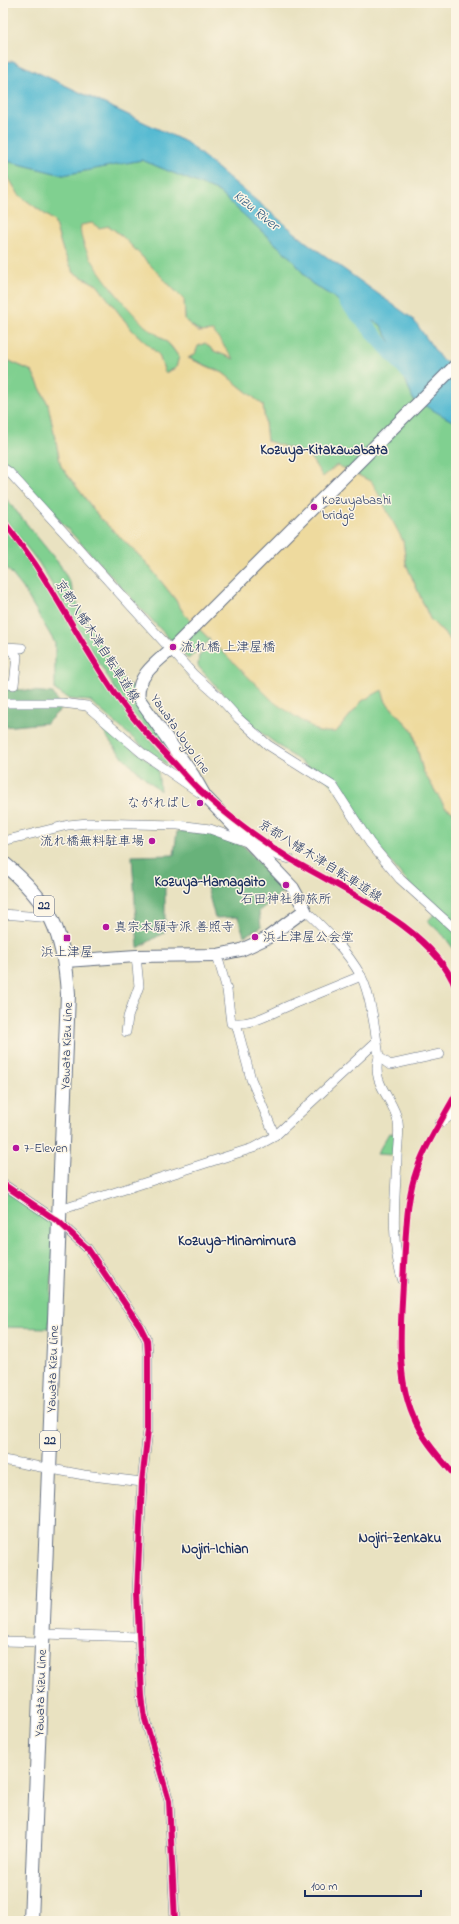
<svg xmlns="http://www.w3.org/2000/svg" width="459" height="1924" font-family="'Indie Flower','Klee One',sans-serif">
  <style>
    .green { fill: #80d090; stroke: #4e8077 }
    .forest { fill: #68b27a; stroke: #42706c }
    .sand { fill: #eeda9e; stroke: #84847e }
    .water { fill: #54bad2; stroke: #387498 }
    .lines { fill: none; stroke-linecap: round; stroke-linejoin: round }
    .river { stroke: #54bad2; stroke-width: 14 }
    .minor-casing { stroke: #636e81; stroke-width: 10 }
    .secondary-casing { stroke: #636e81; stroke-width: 14 }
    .primary-casing { stroke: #636e81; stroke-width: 16 }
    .minor { stroke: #fff; stroke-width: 9 }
    .secondary { stroke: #fff; stroke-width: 12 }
    .primary { stroke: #fff; stroke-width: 14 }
    .cycleway-casing { stroke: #fcf5e5; stroke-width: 8 }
    .cycleway { stroke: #d6006c; stroke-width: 6 }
    .poi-dot { fill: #b5179e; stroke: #fcf5e5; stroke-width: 1.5 }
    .labels { text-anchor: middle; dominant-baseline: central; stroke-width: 3; stroke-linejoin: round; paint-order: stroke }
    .shield { fill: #fcf5e5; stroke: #5e6a86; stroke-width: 1 }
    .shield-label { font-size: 12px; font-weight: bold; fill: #1b2f5e }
    .poi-label { font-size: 13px; fill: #1b2f5e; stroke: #fcf5e5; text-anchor: start }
    .street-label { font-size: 13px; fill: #1b2f5e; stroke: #fcf5e5 }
    .water-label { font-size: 14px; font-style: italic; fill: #2c5981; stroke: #fcf5e5 }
    .neighbourhood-label { font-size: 14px; font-weight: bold; fill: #1b2f5e; stroke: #fcf5e5 }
  </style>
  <rect width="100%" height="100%" fill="#fcf5e5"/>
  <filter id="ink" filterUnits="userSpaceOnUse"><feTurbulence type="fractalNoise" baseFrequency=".025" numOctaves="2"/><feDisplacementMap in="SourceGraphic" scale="8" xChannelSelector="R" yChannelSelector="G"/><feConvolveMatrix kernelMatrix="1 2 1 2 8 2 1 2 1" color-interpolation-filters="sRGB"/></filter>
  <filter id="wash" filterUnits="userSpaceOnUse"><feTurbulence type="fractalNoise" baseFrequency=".012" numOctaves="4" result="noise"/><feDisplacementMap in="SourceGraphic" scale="16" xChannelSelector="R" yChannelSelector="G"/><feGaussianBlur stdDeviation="0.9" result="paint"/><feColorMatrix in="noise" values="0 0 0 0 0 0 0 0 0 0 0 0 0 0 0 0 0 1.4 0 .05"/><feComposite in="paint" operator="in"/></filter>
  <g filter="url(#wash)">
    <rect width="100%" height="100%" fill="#e9e2c1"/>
    <g class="green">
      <path d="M3 160 63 175 142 160 219 192 292 259 311 283 335 298 355 315 380 324 390 341 413 399 456 423V646L430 619 406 564 403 541 323 478 308 454 267 441 263 405 223 373 188 357 198 346 205 343 214 351 233 358C221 341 201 334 185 320L184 300 123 237 109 226 112 289 147 327 168 343 179 357 176 368 165 373 159 355 132 330 97 285 74 273 63 251 54 221 19 195 3 169Z"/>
      <polygon points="3,358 32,371 48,404 61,466 100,518 145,561 175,599 185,615 210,640 188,659 13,470 3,461"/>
      <polygon points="3,495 60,565 70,583 80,610 124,680 130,686 136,688 195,783 123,702 39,563 3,517"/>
      <polygon points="3,525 34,565 105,684 142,731 183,777 141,745 90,701 69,699 55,690 55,643 23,588 3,563"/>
      <polygon points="214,644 226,655 336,732 362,701 382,689 386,702 413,731 423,771 445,807 456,814 456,952 444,936 428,921 437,911 410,885 374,842 352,807 329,781 291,755 250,724 198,666 199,656"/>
      <path d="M98 719 158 769 160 791C138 771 108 748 98 719Z"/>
      <polygon points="389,1133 396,1134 393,1155 377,1154"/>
      <polygon points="3,1189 55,1224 49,1328 3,1327"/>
    </g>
    <g class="forest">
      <polygon points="3,688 53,693 61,709 47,723 3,727"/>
      <polygon points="177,831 208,833 244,846 284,891 259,911 261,927 244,936 238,917 215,918 205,880 165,882 165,932 138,948 132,856 174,855"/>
    </g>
    <path class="sand" d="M3 169 19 195 54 221 63 251 74 273 97 285 132 330 159 355 165 373 176 368 179 357C175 352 172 346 167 342 161 336 152 332 145 326 128 309 74 249 81 225L92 223 99 228 109 226 123 237 184 300 185 320 198 332 213 331 234 359 214 351 205 343 198 346 195 354 188 358 223 373 263 405 267 441 308 454 323 477 337 465 372 482 403 541 406 564 430 619 456 646V814L445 807 423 771 413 731 386 702 382 690 362 701 336 732H319L275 703 185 615 175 599 145 561 100 518 61 466 48 404 32 371 3 358Z"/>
    <polygon class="water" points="13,61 186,142 306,242 413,319 441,359 452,364 456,373 456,423 413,399 390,341 380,324 355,315 335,298 311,283 292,259 219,192 142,160 63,175 3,160 3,62"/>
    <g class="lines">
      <polyline class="river" points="345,301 412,377"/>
    </g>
  </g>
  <g filter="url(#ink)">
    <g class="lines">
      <g class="minor-casing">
        <g id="minor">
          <polyline points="3,468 9,472 194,675 219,697 238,718 268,745 333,786 370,843 400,879 456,930"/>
          <polyline points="6,647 22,648"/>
          <polyline points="3,683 14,685 17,656 7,647"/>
          <polyline points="3,703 62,703 87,706 142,753 203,795"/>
          <polyline points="3,841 68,825 88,823 178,825 210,829 258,846 278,856 290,859"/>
          <path d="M305 910C326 930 347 951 361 976 371 995 376 1035 379 1057 370 1084 394 1098 398 1122 400 1135 397 1147 397 1159 395 1198 390 1244 403 1281"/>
          <polyline points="3,914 52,918"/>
          <path d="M217 955 227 990 231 1023C256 1025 272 1012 295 1003 317 994 339 985 361 976"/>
          <polyline points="236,1023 251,1079 275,1136"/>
          <polyline points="126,1032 128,1017 139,986 136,956"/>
          <polyline points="379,1057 390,1065 440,1054"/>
          <polyline points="439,1124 450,1116 456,1108"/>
          <polyline points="3,1184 59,1222 88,1249 140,1326 147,1340 148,1355 148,1430 142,1482 137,1593 142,1696 145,1719 169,1801 175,1921"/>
          <polyline points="60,1210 253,1148 275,1136 377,1041"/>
          <polyline points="3,1460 84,1475 142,1482"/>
          <polyline points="43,1634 140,1637"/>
          <polyline points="3,1641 43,1642"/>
        </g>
      </g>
      <g class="secondary-casing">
        <path id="secondary" d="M66 961 136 956 217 955 241 950 267 938 305 910 293 888 205 796 193 775 139 699C135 676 158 661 174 647L456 365"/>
      </g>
      <g class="primary-casing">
        <path id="primary" d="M3 863C51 903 64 932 68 994L31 1921"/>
      </g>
      <use href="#minor" class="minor"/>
      <use href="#secondary" class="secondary"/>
      <use href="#primary" class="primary"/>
      <g class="cycleway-casing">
        <g id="cycleway">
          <path d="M3 521C14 535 25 549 35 564 65 609 89 658 121 702 137 724 157 745 176 765 185 775 195 787 206 796 232 819 262 841 292 860 344 891 434 928 456 989"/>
          <path d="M456 1094C441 1122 423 1148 414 1178 406 1206 406 1237 404 1265 402 1312 394 1372 413 1416 422 1439 440 1458 456 1477"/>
          <polyline points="3,1184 59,1222 88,1249 140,1326 147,1340 148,1355 148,1430 142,1482 137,1593 142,1696 145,1719 169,1801 175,1921"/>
        </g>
      </g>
      <use href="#cycleway" class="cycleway"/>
    </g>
  </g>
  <g class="poi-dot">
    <circle cx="314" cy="507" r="4"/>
    <circle cx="173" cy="647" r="4"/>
    <circle cx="200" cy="803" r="4"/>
    <circle cx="152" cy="841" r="4"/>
    <circle cx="286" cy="885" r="4"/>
    <circle cx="106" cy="927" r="4"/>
    <circle cx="255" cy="937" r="4"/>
    <rect x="63" y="934" width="8" height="8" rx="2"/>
    <circle cx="16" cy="1148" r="4"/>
  </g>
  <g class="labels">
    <g class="shield">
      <rect x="34" y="896" width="20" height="20" rx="3"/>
      <rect x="40" y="1431" width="20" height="20" rx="3"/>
    </g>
    <g class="shield-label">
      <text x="44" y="906">22</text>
      <text x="50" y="1441">22</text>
    </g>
    <g class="poi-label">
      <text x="322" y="500">Kozuyabashi<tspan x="322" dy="15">bridge</tspan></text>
      <text x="181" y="647">流れ橋 上津屋橋</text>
      <text x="192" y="803" text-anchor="end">ながればし</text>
      <text x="144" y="841" text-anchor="end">流れ橋無料駐車場</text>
      <text x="286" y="899" text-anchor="middle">石田神社御旅所</text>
      <text x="114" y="927">真宗本願寺派 善照寺</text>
      <text x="263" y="937">浜上津屋公会堂</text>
      <text x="67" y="952" text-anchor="middle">浜上津屋</text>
      <text x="24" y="1148">7-Eleven</text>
    </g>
    <g class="street-label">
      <text transform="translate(97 641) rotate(57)">京都八幡木津自転車道線</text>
      <text transform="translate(180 734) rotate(55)">Yawata Joyo Line</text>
      <text transform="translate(320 861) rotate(32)">京都八幡木津自転車道線</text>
      <text transform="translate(67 1046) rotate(-88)">Yawata Kizu Line</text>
      <text transform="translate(53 1369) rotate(-88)">Yawata Kizu Line</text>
      <text transform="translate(41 1693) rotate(-88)">Yawata Kizu Line</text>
    </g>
    <g class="water-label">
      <text transform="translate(256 211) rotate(39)">Kizu River</text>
    </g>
    <g class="neighbourhood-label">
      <text x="324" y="450">Kozuya-Kitakawabata</text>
      <text x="210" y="882">Kozuya-Hamagaito</text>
      <text x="237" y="1241">Kozuya-Minamimura</text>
      <text x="400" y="1538">Nojiri-Zenkaku</text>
      <text x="215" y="1549">Nojiri-Ichian</text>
    </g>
  </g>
  <rect width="459" height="1924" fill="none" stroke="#fcf5e5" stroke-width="16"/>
  <path d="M305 1890v6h116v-6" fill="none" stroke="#1b2f5e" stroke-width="2"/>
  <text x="311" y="1890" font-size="12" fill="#1b2f5e" stroke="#fcf5e5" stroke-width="3" paint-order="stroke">100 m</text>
</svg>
